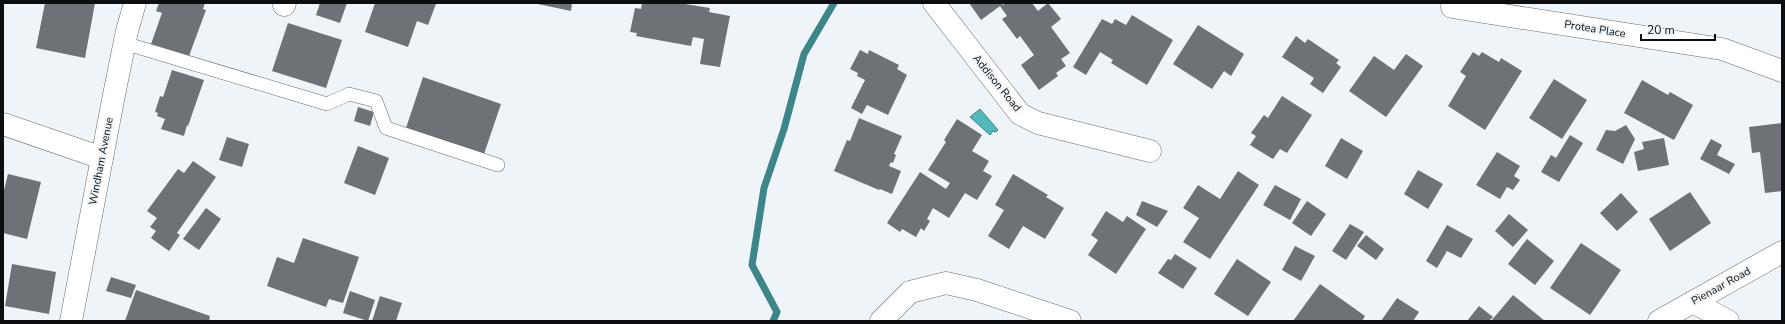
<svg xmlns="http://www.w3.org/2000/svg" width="1785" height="324" font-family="'Nunito Sans',sans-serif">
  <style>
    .water { fill: #51b8bc; stroke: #3c8588 }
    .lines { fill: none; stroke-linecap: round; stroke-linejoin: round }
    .stream { stroke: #3c8588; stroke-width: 7 }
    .building { fill: #6e7276 }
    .service-casing { stroke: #676c70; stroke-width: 14 }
    .minor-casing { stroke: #676c70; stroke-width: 23 }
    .service { stroke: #fff; stroke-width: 13 }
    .minor { stroke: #fff; stroke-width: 22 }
    .labels { text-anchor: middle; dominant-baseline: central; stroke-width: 4; stroke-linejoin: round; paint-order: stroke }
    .street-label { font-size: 11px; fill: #0c0e0f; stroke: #eff4f8 }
  </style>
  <rect width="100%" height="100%" fill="#eff4f8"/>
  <polygon class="water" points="980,109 998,130 996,132 993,131 990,135 970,117"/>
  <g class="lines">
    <polyline class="stream" points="773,321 777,312 752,265 764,188 784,129 804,54 834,3"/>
  </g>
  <g class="building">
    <polygon points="45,3 95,3 85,58 36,48"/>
    <polygon points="159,3 205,3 203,9 206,10 189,56 151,44 162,13 156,11"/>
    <polygon points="320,3 347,3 340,23 316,15"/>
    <polygon points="375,3 433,3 436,4 428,25 417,21 408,47 365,32"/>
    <polygon points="533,3 572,3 571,11"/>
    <polygon points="642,3 679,3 710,8 709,12 730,16 720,67 700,64 704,39 693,37 691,46 636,36 637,33 630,32 635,8 641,9"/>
    <polygon points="969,3 1001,3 1003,5 1005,3 1032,3 1038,11 1048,3 1061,19 1051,27 1070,53 1061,59 1066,66 1056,73 1058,76 1039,90 1021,65 1034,55 1020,36 1017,39 1002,19 1007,16 1000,6 981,20"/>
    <polygon points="1132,15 1173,40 1147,85 1111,63 1113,60 1100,52 1086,75 1073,67 1102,19 1112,24 1115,19 1126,25"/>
    <polygon points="288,23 342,40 326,88 272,71"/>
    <polygon points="1198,25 1244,54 1231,76 1224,71 1212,89 1173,64"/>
    <polygon points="1296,36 1305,43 1308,39 1339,60 1336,63 1341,67 1323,93 1310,84 1314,78 1282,57"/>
    <polygon points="860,50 868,54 869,50 899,65 897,69 907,75 888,115 867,105 862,114 851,108 865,80 857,76 858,73 850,69"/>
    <polygon points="1473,52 1479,56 1482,52 1499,62 1501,58 1522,71 1485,130 1448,106 1466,76 1460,72"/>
    <polygon points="1406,54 1423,66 1386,117 1349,91 1374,56 1394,70"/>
    <polygon points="172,70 204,80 188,126 187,125 184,136 161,129 165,119 157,116 158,113 155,112 160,96 163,97"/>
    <polygon points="423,77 501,104 484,154 406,128"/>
    <polygon points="1554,79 1587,100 1562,139 1529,118"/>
    <polygon points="1642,80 1668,95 1670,92 1693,105 1674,140 1624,113"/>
    <polygon points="1282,96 1312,115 1287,153 1280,149 1273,159 1250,145 1256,136 1251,133 1264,115 1268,118"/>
    <polygon points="358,107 374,112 370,126 354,121"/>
    <polygon points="859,118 902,136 894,154 896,155 893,163 891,162 889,166 901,171 892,194 880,189 879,190 834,171 847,140 850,141"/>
    <polygon points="957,119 982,135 972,151 989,161 983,171 992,176 977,200 965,193 949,218 933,208 927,219 930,221 924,231 921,228 916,237 902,229 900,232 887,223 920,172 946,189 950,183 928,170 946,142 944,140"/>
    <polygon points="1782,123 1782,191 1765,193 1760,152 1752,153 1749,127"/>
    <polygon points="1626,125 1635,139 1623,164 1596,150 1606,130 1615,131"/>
    <polygon points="1570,135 1583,143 1559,182 1541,172 1551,155 1556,158"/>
    <polygon points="227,137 249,144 242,167 219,160"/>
    <polygon points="1341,138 1363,151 1347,179 1325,166"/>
    <polygon points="1664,138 1669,165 1638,171 1634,152 1644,149 1642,142"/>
    <polygon points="1711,139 1722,145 1717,155 1735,164 1729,174 1700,159"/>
    <polygon points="358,146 389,158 375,195 344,183"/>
    <polygon points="1497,152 1520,166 1514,176 1520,180 1513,190 1507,187 1500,199 1476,185"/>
    <polygon points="193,161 216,177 177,233 180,235 169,251 151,238 156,231 150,227 157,218 147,211 178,169 184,173"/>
    <polygon points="1418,170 1443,184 1428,209 1404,194"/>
    <polygon points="1238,171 1259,185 1210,259 1183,242 1199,218 1183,208 1198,185 1220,199"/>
    <polygon points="8,174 41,182 27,239 3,233 3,194"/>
    <polygon points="1013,174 1048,195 1046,197 1064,208 1045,239 1023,226 1009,249 988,236 1004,210 995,205"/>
    <polygon points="1275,185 1301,199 1290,220 1263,205"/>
    <polygon points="1690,192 1711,223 1670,251 1649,219"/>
    <polygon points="1621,193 1638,212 1617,231 1600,213"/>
    <polygon points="1142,201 1168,211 1157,227 1136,215"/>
    <polygon points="1307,201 1326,214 1311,236 1292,223"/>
    <polygon points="206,208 221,219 199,250 183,239"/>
    <polygon points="1106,211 1123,222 1127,216 1146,229 1116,274 1088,255 1098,240 1091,235"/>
    <polygon points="1509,214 1528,230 1513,247 1495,231"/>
    <polygon points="1350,224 1364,232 1346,260 1332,251"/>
    <polygon points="1447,225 1473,239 1461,258 1447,251 1437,268 1426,261"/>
    <polygon points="1366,235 1384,249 1376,260 1357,246"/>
    <polygon points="303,238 359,257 343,303 329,299 326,307 267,286 277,257 294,263"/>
    <polygon points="1527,239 1554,261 1535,285 1508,264"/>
    <polygon points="1581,243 1621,270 1590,315 1550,288"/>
    <polygon points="1295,246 1315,256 1301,281 1282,270"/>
    <polygon points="1175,254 1197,268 1183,289 1158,273 1168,259 1171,260"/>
    <polygon points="1237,259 1271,282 1248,316 1214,294"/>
    <polygon points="12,264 56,272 49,314 5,306"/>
    <polygon points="111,277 136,285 131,298 106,291"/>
    <polygon points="1320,284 1365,316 1362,321 1293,321"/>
    <polygon points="136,290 210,316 209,321 125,321"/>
    <polygon points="350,291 375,300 368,321 343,313"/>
    <polygon points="1513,295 1545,321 1491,321"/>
    <polygon points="380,296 402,303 396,321 372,321"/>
    <polygon points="1397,298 1419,312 1413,321 1381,321"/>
    <polygon points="1479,306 1493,317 1489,321 1467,321"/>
  </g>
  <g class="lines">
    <g class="service-casing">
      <polyline id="service" points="124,43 327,104 349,94 376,101 386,128 498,165"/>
    </g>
    <g class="minor-casing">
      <g id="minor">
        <polyline points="934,3 1020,114 1038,123 1150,151"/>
        <polyline points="284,5 285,3"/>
        <polyline points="1452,7 1722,49 1782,71"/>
        <polyline points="3,124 102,158"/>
        <polyline points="1693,302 1728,321"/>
        <polyline points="71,321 113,100 127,31 135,3"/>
        <polyline points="881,321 910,292 946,283 977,290 1070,321"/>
        <polyline points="1659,321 1782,252"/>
      </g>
    </g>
    <use href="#service" class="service"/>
    <use href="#minor" class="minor"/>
  </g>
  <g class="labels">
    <g class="street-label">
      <text transform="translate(1595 29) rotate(9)">Protea Place</text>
      <text transform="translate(997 83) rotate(51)">Addison Road</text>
      <text transform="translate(101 161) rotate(-79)">Windham Avenue</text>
      <text transform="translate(1721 286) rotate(-29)">Pienaar Road</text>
    </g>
  </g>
  <rect width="1785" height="324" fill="none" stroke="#0c0e0f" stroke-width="8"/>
  <path d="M1641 34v6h74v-6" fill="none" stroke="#0c0e0f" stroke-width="2"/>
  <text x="1647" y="34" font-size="12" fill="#0c0e0f" stroke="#eff4f8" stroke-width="3" paint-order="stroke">20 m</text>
</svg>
